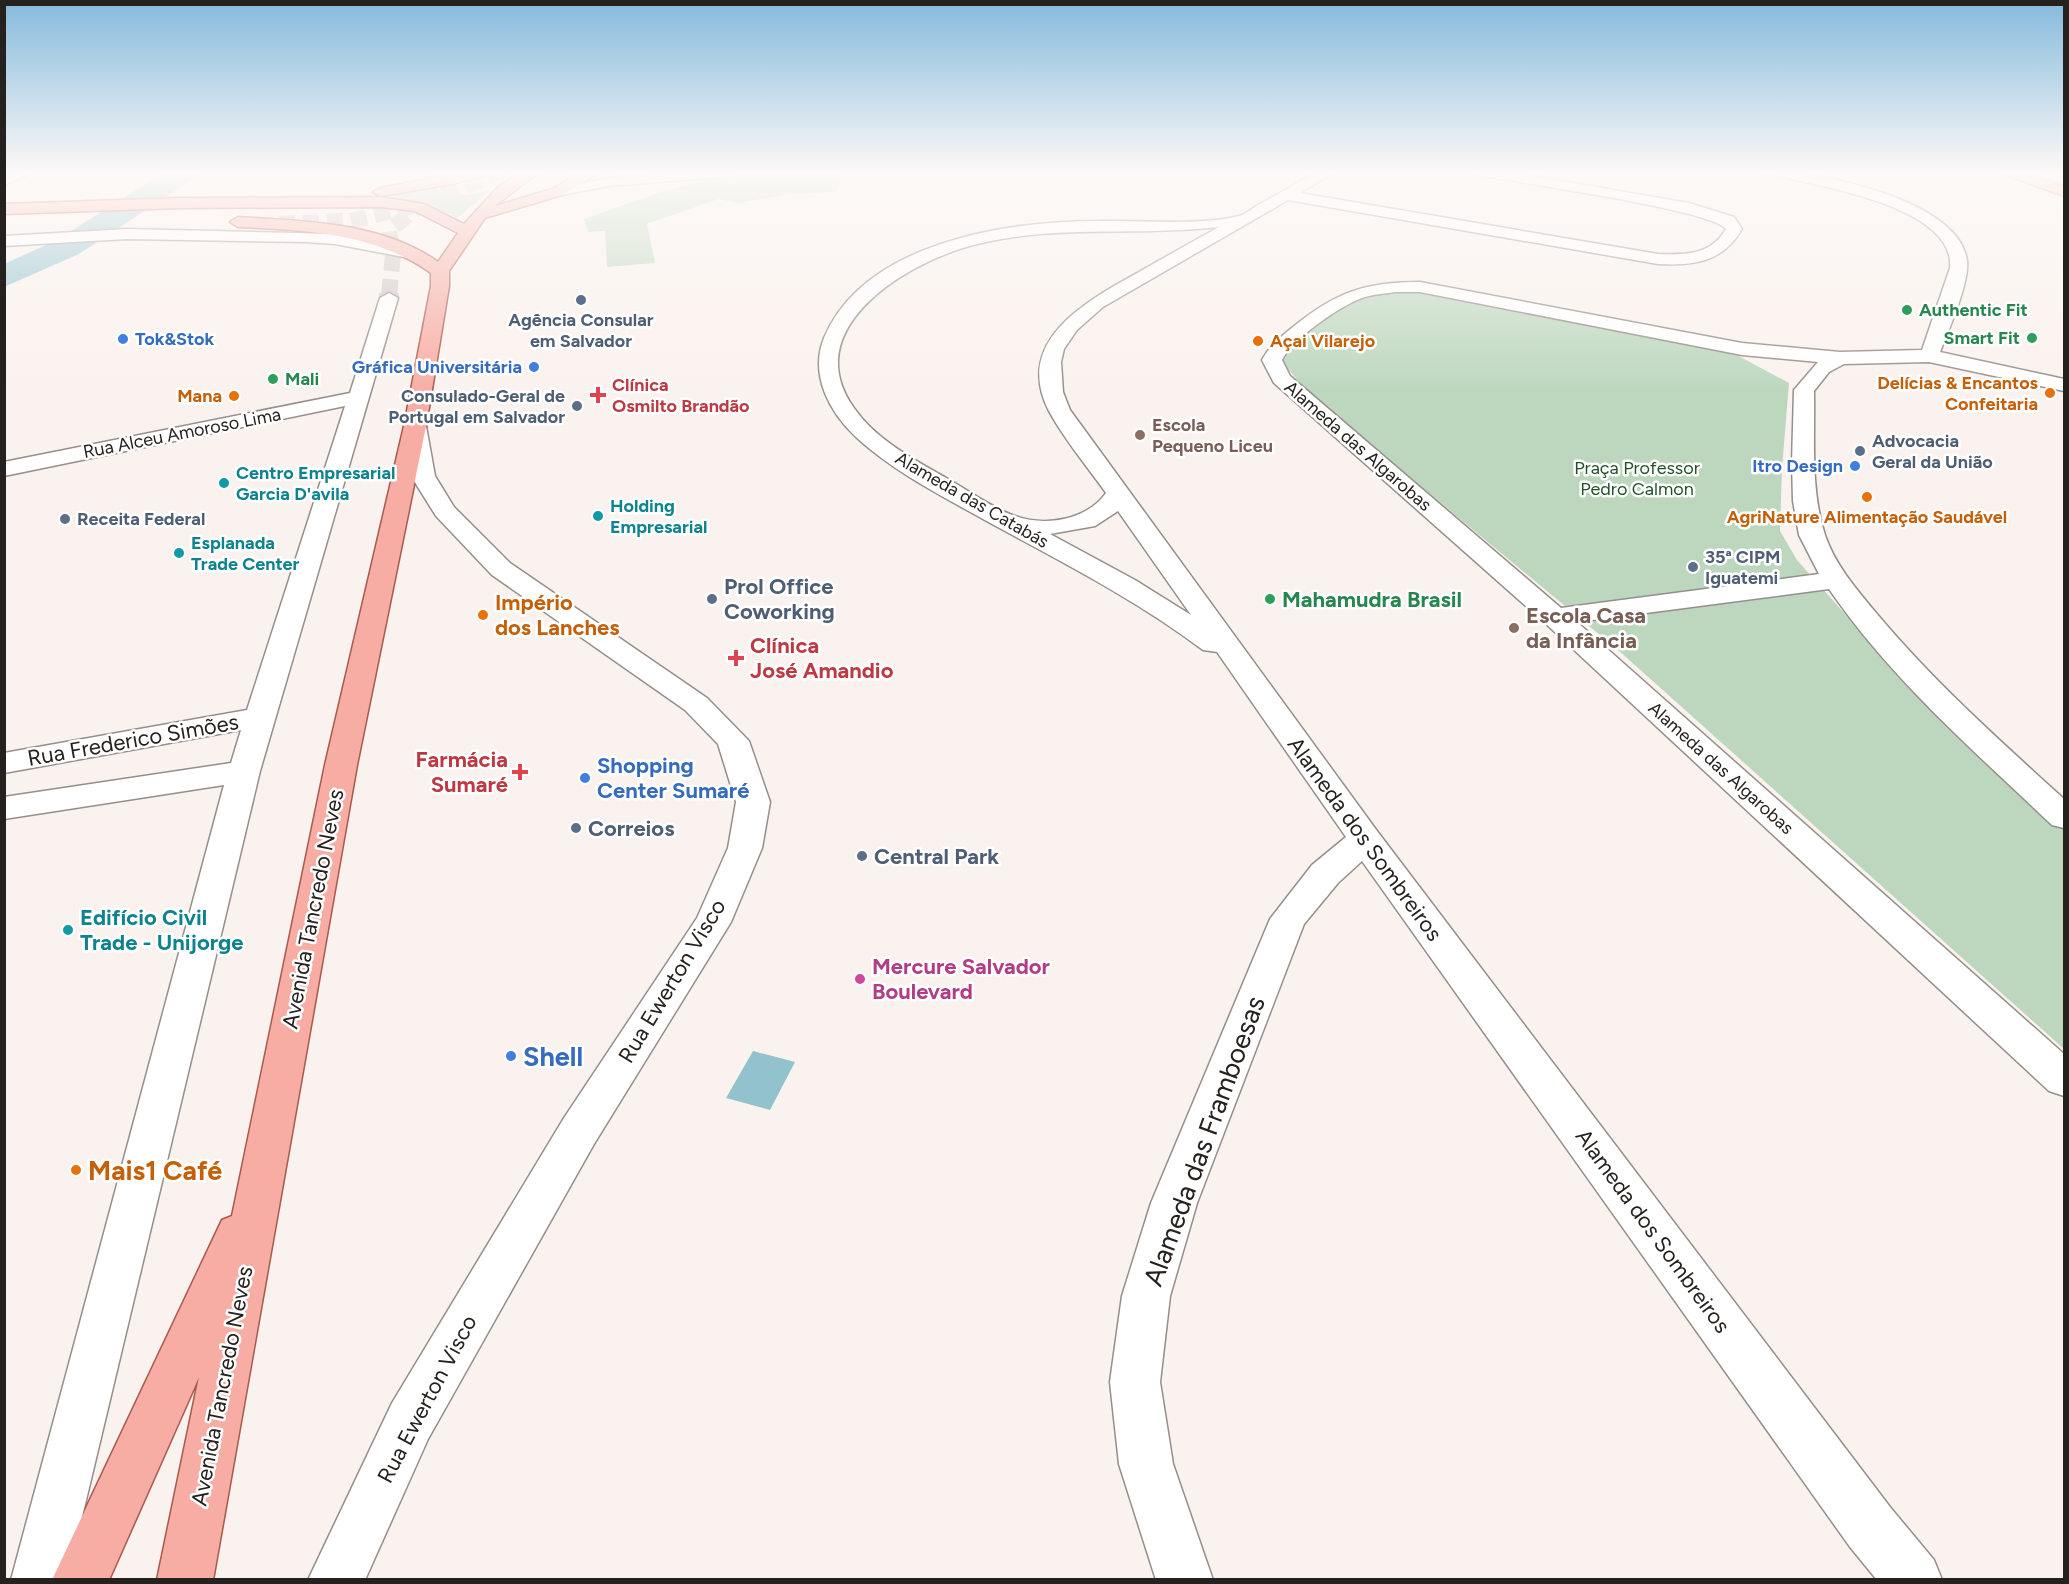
<svg xmlns="http://www.w3.org/2000/svg" width="2069" height="1584" font-family="Figtree,sans-serif">
  <style>
    .green { fill: #bcd7be }
    .water { fill: #91c2cd }
    .lines { fill: none; stroke-linecap: round; stroke-linejoin: round }
    .stream { fill: #91c2cd; fill-rule: evenodd }
    .river { fill: #91c2cd; fill-rule: evenodd }
    .minor-tunnel-far1 { stroke: #cfc8c5; stroke-width: 16; stroke-dasharray: 16 8; stroke-linecap: butt }
    .minor-tunnel { stroke: #cfc8c5; stroke-width: 20; stroke-dasharray: 20 10; stroke-linecap: butt }
    .major-tunnel { stroke: #cfc8c5; stroke-width: 16; stroke-dasharray: 16 8; stroke-linecap: butt }
    .minor-casing { stroke: #958e8b; stroke-width: 3 }
    .major-casing { stroke: #a9594e; stroke-width: 3 }
    .minor { fill: #fff; fill-rule: evenodd }
    .major { fill: #f7ada4; fill-rule: evenodd }
    .service-dot { fill: #5c6f8a; stroke: #fff; stroke-width: 2 }
    .leisure-dot { fill: #2e9e5b; stroke: #fff; stroke-width: 2 }
    .shop-dot { fill: #3f7fe0; stroke: #fff; stroke-width: 2 }
    .food-dot { fill: #e8710a; stroke: #fff; stroke-width: 2 }
    .health-dot { fill: #e0444e; stroke: #fff; stroke-width: 2 }
    .education-dot { fill: #8d6e63; stroke: #fff; stroke-width: 2 }
    .culture-dot { fill: #0f9aa8; stroke: #fff; stroke-width: 2 }
    .hotel-dot { fill: #d1479c; stroke: #fff; stroke-width: 2 }
    .labels { text-anchor: middle; dominant-baseline: central; stroke-width: 5; stroke-linejoin: round; paint-order: stroke }
    .far-leisure-label { font-size: 18px; font-weight: bold; fill: #27864d; stroke: #fff; text-anchor: start }
    .far-service-label { font-size: 18px; font-weight: bold; fill: #4e5e75; stroke: #fff; text-anchor: start }
    .far-shop-label { font-size: 18px; font-weight: bold; fill: #366cbe; stroke: #fff; text-anchor: end }
    .far-food-label { font-size: 18px; font-weight: bold; fill: #c56008; stroke: #fff; text-anchor: end }
    .far-health-label { font-size: 18px; font-weight: bold; fill: #be3a42; stroke: #fff; text-anchor: start }
    .far-education-label { font-size: 18px; font-weight: bold; fill: #785e54; stroke: #fff; text-anchor: start }
    .far-street-label { font-size: 18px; fill: #24211f; stroke: #fff }
    .far-park-label { font-size: 18px; fill: #215129; stroke: #fff }
    .far-culture-label { font-size: 18px; font-weight: bold; fill: #0d838f; stroke: #fff; text-anchor: start }
    .service-label { font-size: 22px; font-weight: bold; fill: #4e5e75; stroke: #fff; text-anchor: start }
    .leisure-label { font-size: 22px; font-weight: bold; fill: #27864d; stroke: #fff; text-anchor: start }
    .food-label { font-size: 22px; font-weight: bold; fill: #c56008; stroke: #fff; text-anchor: start }
    .education-label { font-size: 22px; font-weight: bold; fill: #785e54; stroke: #fff; text-anchor: start }
    .health-label { font-size: 22px; font-weight: bold; fill: #be3a42; stroke: #fff; text-anchor: start }
    .street-label { font-size: 22px; fill: #24211f; stroke: #fff }
    .shop-label { font-size: 22px; font-weight: bold; fill: #366cbe; stroke: #fff; text-anchor: start }
    .culture-label { font-size: 22px; font-weight: bold; fill: #0d838f; stroke: #fff; text-anchor: start }
    .hotel-label { font-size: 22px; font-weight: bold; fill: #b23c85; stroke: #fff; text-anchor: start }
    .near-shop-label { font-size: 27px; font-weight: bold; fill: #366cbe; stroke: #fff; text-anchor: start }
    .near-street-label { font-size: 27px; fill: #24211f; stroke: #fff }
    .near-food-label { font-size: 27px; font-weight: bold; fill: #c56008; stroke: #fff; text-anchor: start }
  </style>
  <rect width="100%" height="100%" fill="#faf2ee"/>
  <g class="green">
    <polygon points="803,171 843,171 836,192 791,194 738,203 718,199 647,224 655,263 607,267 605,231 588,232 584,219 666,190 720,177"/>
    <path d="M435 187 443 194 468 195 491 190 457 218C429 203 402 199 370 197Z"/>
    <polygon points="1409,287 1733,353 1789,383 1782,468 1780,531 1797,560 1860,631 2064,830 2064,1049 1618,650 1308,393 1279,358 1354,294"/>
  </g>
  <polygon class="water" points="753,1051 795,1062 770,1110 726,1098"/>
  <g class="lines">
    <polygon class="stream" points="2023,171 2030,171 2064,183 2064,185"/>
    <polygon class="river" points="166,171 200,171 196,177 79,254 4,287 4,264 57,240"/>
    <polyline class="minor-tunnel-far1" points="389,295 393,255 389,231 421,204"/>
    <polyline class="minor-tunnel" points="389,298 389,293"/>
    <polyline class="major-tunnel" points="279,224 350,221 421,204 503,171"/>
    <g class="minor-casing">
      <g id="minor">
        <polygon points="17,171 37,171 4,185 4,176"/>
        <polygon points="691,171 753,171 746,175 609,186 557,196 550,192 557,188 609,178"/>
        <path d="M1318 171H1336L1300 193 1658 254C1686 255 1711 255 1726 229 1713 210 1513 182 1478 175L1471 171H1503L1689 203 1734 217 1742 229C1723 262 1694 266 1658 264L1288 200 1103 307 1077 330 1064 349 1061 362 1063 392 1070 410 1377 831 1890 1507 1934 1560 1942 1580H1877L1850 1547 1362 861 1338 883 1304 924 1197 1203 1170 1296 1160 1382 1173 1464 1213 1580H1156L1119 1464 1110 1382 1122 1296 1151 1203 1270 919 1312 865 1346 837 1217 652 1203 650C1134 598 1058 560 983 519 940 495 893 471 857 438 830 413 809 375 824 338 865 241 1009 221 1100 221 1143 220 1198 226 1239 216 1247 214 1255 206 1262 203 1281 192 1300 182 1318 171ZM1219 227C1192 242 1165 257 1139 272 1089 300 1012 340 1049 411 1064 439 1087 466 1106 493 1087 520 1045 527 1015 516 992 508 969 491 948 479 915 460 876 440 854 408 798 330 902 266 966 247 1049 223 1134 237 1219 227ZM1118 511 1191 615 1135 580 1050 534 1095 526Z"/>
        <path d="M1766 171C1816 171 1960 199 1967 261 1970 281 1948 332 1940 352L2064 379V391L1929 362 1844 364 1829 372 1814 391C1815 438 1810 489 1825 535 1835 565 1857 590 1877 614 1934 682 1999 740 2064 799V828L2052 825C1974 751 1890 678 1829 589L1577 622 2064 1054V1096L2049 1091 1545 623 1274 383 1262 360C1270 345 1281 337 1293 327 1336 292 1365 282 1420 282L1742 343 1840 352 1922 350 1950 268C1956 205 1812 185 1768 174ZM1395 292H1420L1742 355 1818 362 1794 390 1792 463 1793 501 1799 535 1819 574 1561 608 1290 376 1282 360C1292 339 1340 306 1362 298 1373 294 1384 294 1395 292Z"/>
        <polygon points="127,229 335,234 414,249 422,254 414,259 335,244 306,242 127,239 4,246 4,236"/>
        <polygon points="389,293 398,298 260,771 67,1580 11,1580 224,785 4,819 4,797 231,763 241,730 4,773 4,753 247,710 345,406 4,476 4,462 350,393 380,298"/>
        <polygon points="415,419 423,421 426,426 435,476 454,507 510,563 707,698 749,741 770,802 762,848 731,922 594,1144 428,1439 365,1580 308,1580 392,1403 564,1118 697,918 728,848 736,802 718,744 685,710 492,575 436,516 411,476 404,426 407,421"/>
      </g>
    </g>
    <g class="major-casing">
      <g id="major">
        <polygon points="468,171 491,171 489,174 453,184 380,196 373,192 380,188"/>
        <path d="M522 171H540L495 206 552 189 584 171H602L562 195 485 218 449 271V286L426 426 357 765 213 1580H157L199 1377 109 1580H52L222 1220 232 1216 325 765 404 426 431 286V273C375 233 305 230 238 227L230 222 238 217C304 221 382 222 438 262L458 233 415 211 381 207 180 208 4 214V204L180 198 381 197 424 204 464 224 499 186Z"/>
        <polygon points="1995,171 2016,171 2064,187 2064,196"/>
      </g>
    </g>
    <use href="#minor" class="minor"/>
    <use href="#major" class="major"/>
  </g>
  <linearGradient id="sky" x2="0" y2="1"><stop stop-color="#85badd"/><stop offset="0.44" stop-color="#fdf9f7"/><stop offset="1" stop-color="#fdf9f7" stop-opacity="0"/></linearGradient>
  <rect width="2069" height="393" fill="url(#sky)"/>
  <g class="service-dot">
    <circle cx="581" cy="300" r="6"/>
    <circle cx="577" cy="406" r="6"/>
    <circle cx="1860" cy="451" r="6"/>
    <circle cx="65" cy="519" r="6"/>
    <circle cx="1693" cy="567" r="6"/>
    <circle cx="712" cy="599" r="6"/>
    <circle cx="576" cy="828" r="6"/>
    <circle cx="862" cy="856" r="6"/>
  </g>
  <g class="leisure-dot">
    <circle cx="1907" cy="310" r="6"/>
    <circle cx="2032" cy="338" r="6"/>
    <circle cx="273" cy="379" r="6"/>
    <circle cx="1270" cy="599" r="6"/>
  </g>
  <g class="shop-dot">
    <circle cx="123" cy="339" r="6"/>
    <circle cx="534" cy="367" r="6"/>
    <circle cx="1855" cy="466" r="6"/>
    <circle cx="585" cy="778" r="6"/>
    <circle cx="511" cy="1056" r="6"/>
  </g>
  <g class="food-dot">
    <circle cx="1258" cy="341" r="6"/>
    <circle cx="2050" cy="393" r="6"/>
    <circle cx="234" cy="396" r="6"/>
    <circle cx="1867" cy="497" r="6"/>
    <circle cx="483" cy="615" r="6"/>
    <circle cx="76" cy="1170" r="6"/>
  </g>
  <g class="health-dot">
    <path d="M595 386h6v6h6v6h-6v6h-6v-6h-6v-6h6z"/>
    <path d="M733 649h6v6h6v6h-6v6h-6v-6h-6v-6h6z"/>
    <path d="M517 763h6v6h6v6h-6v6h-6v-6h-6v-6h6z"/>
  </g>
  <g class="education-dot">
    <circle cx="1140" cy="435" r="6"/>
    <circle cx="1514" cy="628" r="6"/>
  </g>
  <g class="culture-dot">
    <circle cx="224" cy="483" r="6"/>
    <circle cx="598" cy="516" r="6"/>
    <circle cx="179" cy="553" r="6"/>
    <circle cx="68" cy="930" r="6"/>
  </g>
  <circle class="hotel-dot" cx="860" cy="979" r="6"/>
  <g class="labels">
    <g class="far-leisure-label">
      <text x="1919" y="310">Authentic Fit</text>
      <text x="2020" y="338" text-anchor="end">Smart Fit</text>
      <text x="285" y="379">Mali</text>
    </g>
    <g class="far-service-label">
      <text x="581" y="320" text-anchor="middle">Agência Consular<tspan x="581" dy="21">em Salvador</tspan></text>
      <text x="565" y="396" text-anchor="end">Consulado-Geral de<tspan x="565" dy="21">Portugal em Salvador</tspan></text>
      <text x="1872" y="441">Advocacia<tspan x="1872" dy="21">Geral da União</tspan></text>
      <text x="77" y="519">Receita Federal</text>
      <text x="1705" y="557">35ª CIPM<tspan x="1705" dy="21">Iguatemi</tspan></text>
    </g>
    <g class="far-shop-label">
      <text x="135" y="339" text-anchor="start">Tok&amp;Stok</text>
      <text x="522" y="367">Gráfica Universitária</text>
      <text x="1843" y="466">Itro Design</text>
    </g>
    <g class="far-food-label">
      <text x="1270" y="341" text-anchor="start">Açai Vilarejo</text>
      <text x="2038" y="383">Delícias &amp; Encantos<tspan x="2038" dy="21">Confeitaria</tspan></text>
      <text x="222" y="396">Mana</text>
      <text x="1867" y="517" text-anchor="middle">AgriNature Alimentação Saudável</text>
    </g>
    <g class="far-health-label">
      <text x="612" y="385">Clínica<tspan x="612" dy="21">Osmilto Brandão</tspan></text>
    </g>
    <g class="far-education-label">
      <text x="1152" y="425">Escola<tspan x="1152" dy="21">Pequeno Liceu</tspan></text>
    </g>
    <g class="far-street-label">
      <text transform="translate(182 433) rotate(-11)">Rua Alceu Amoroso Lima</text>
      <text transform="translate(1358 446) rotate(41)">Alameda das Algarobas</text>
      <text transform="translate(972 500) rotate(30)">Alameda das Catabás</text>
      <text transform="translate(1721 768) rotate(42)">Alameda das Algarobas</text>
    </g>
    <g class="far-park-label">
      <text x="1637" y="468">Praça Professor<tspan x="1637" dy="21">Pedro Calmon</tspan></text>
    </g>
    <g class="far-culture-label">
      <text x="236" y="473">Centro Empresarial<tspan x="236" dy="21">Garcia D'avila</tspan></text>
      <text x="610" y="506">Holding<tspan x="610" dy="21">Empresarial</tspan></text>
      <text x="191" y="543">Esplanada<tspan x="191" dy="21">Trade Center</tspan></text>
    </g>
    <g class="service-label">
      <text x="724" y="586">Prol Office<tspan x="724" dy="25">Coworking</tspan></text>
      <text x="588" y="828">Correios</text>
      <text x="874" y="856">Central Park</text>
    </g>
    <g class="leisure-label">
      <text x="1282" y="599">Mahamudra Brasil</text>
    </g>
    <g class="food-label">
      <text x="495" y="602">Império<tspan x="495" dy="25">dos Lanches</tspan></text>
    </g>
    <g class="education-label">
      <text x="1526" y="615">Escola Casa<tspan x="1526" dy="25">da Infância</tspan></text>
    </g>
    <g class="health-label">
      <text x="750" y="645">Clínica<tspan x="750" dy="25">José Amandio</tspan></text>
      <text x="508" y="759" text-anchor="end">Farmácia<tspan x="508" dy="25">Sumaré</tspan></text>
    </g>
    <g class="street-label">
      <text transform="translate(133 740) rotate(-10)">Rua Frederico Simões</text>
      <text transform="translate(1365 839) rotate(54)">Alameda dos Sombreiros</text>
      <text transform="translate(313 909) rotate(-79)">Avenida Tancredo Neves</text>
      <text transform="translate(672 981) rotate(-59)">Rua Ewerton Visco</text>
      <text transform="translate(1653 1231) rotate(54)">Alameda dos Sombreiros</text>
      <text transform="translate(222 1386) rotate(-79)">Avenida Tancredo Neves</text>
      <text transform="translate(427 1399) rotate(-62)">Rua Ewerton Visco</text>
    </g>
    <g class="shop-label">
      <text x="597" y="765">Shopping<tspan x="597" dy="25">Center Sumaré</tspan></text>
    </g>
    <g class="culture-label">
      <text x="80" y="917">Edifício Civil<tspan x="80" dy="25">Trade - Unijorge</tspan></text>
    </g>
    <g class="hotel-label">
      <text x="872" y="966">Mercure Salvador<tspan x="872" dy="25">Boulevard</tspan></text>
    </g>
    <g class="near-shop-label">
      <text x="523" y="1056">Shell</text>
    </g>
    <g class="near-street-label">
      <text transform="translate(1204 1141) rotate(-70)">Alameda das Framboesas</text>
    </g>
    <g class="near-food-label">
      <text x="88" y="1170">Mais1 Café</text>
    </g>
  </g>
  <rect width="2069" height="1584" fill="none" stroke="#24211f" stroke-width="12"/>
</svg>
